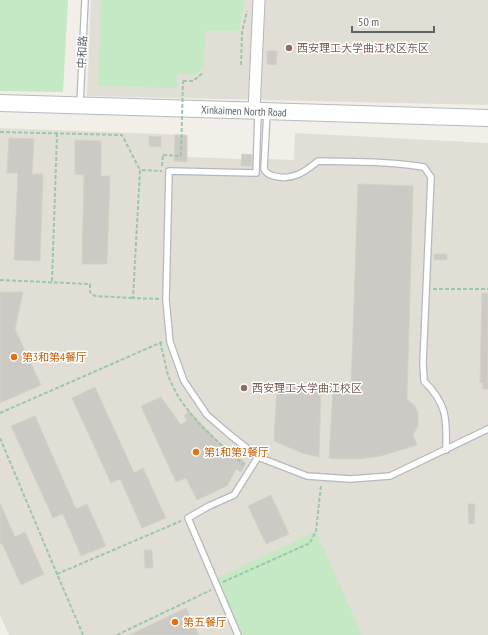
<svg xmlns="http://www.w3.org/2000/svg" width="488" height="635" font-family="'PT Sans Narrow','Noto Sans SC',sans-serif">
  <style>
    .education { fill: #e1ded6 }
    .green { fill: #c5e8c5 }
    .building { fill: #cccac5; stroke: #d6d1c6 }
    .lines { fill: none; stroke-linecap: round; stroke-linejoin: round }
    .lane-casing { stroke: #b5b8bc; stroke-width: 8 }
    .street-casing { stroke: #b5b8bc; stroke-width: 13 }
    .secondary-casing { stroke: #b6babf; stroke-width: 18 }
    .path { stroke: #9cc7a9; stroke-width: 2; stroke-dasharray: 4 2; stroke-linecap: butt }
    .lane { stroke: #fff; stroke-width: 5.5 }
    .street { stroke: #fff; stroke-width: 11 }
    .secondary { stroke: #fff; stroke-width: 16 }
    .path-bridge { stroke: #9cc7a9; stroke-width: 2; stroke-dasharray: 4 2; stroke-linecap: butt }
    .education-dot { fill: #8d6e63; stroke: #fff; stroke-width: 1.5 }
    .food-dot { fill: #e8710a; stroke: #fff; stroke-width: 1.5 }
    .labels { text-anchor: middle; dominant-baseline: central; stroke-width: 3; stroke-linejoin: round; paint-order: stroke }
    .education-label { font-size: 11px; fill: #785e54; stroke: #fff; text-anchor: start }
    .street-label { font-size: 11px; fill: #5f6368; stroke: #fff }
    .food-label { font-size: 11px; fill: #c56008; stroke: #fff; text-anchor: start }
  </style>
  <rect width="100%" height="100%" fill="#f1efe8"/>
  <g class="education">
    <polygon points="91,0 488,0 488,105 87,96"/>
    <polygon points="0,128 187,135 187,157 241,159 242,154 266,155 266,159 294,160 295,133 488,143 488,635 9,635 0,615"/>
  </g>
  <g class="green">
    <polygon points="0,0 68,0 63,92 0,91"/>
    <polygon points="101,0 245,0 239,31 205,31 204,67 196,75 177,74 177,88 98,86"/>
    <polygon points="316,531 362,635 240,635 213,580"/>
  </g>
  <g class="building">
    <polygon points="267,51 277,51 276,65 267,64"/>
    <polygon points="175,135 187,135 187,162 174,161"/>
    <polygon points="149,136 161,137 161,147 149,146"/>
    <polygon points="9,138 34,139 32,174 43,174 40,261 14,260 18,173 7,173"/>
    <polygon points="75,140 101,141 101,176 110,176 107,264 82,264 84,175 75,174"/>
    <polygon points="242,154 252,155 251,166 241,166"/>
    <polygon points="358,184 413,186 407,399 415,406 418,413 418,426 413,435 417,445 381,456 359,459 338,459 329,458 333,390 333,387 351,388"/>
    <rect x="434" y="254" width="13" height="6"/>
    <polygon points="0,292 23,292 15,329 41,385 0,403"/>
    <polygon points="482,293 488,294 488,389 483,389 483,383 480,383"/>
    <polygon points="277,384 321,387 319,457 302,453 274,441"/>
    <polygon points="95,387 134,473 143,468 166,518 142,528 120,479 111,483 72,398"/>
    <polygon points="161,397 181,425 187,420 184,416 189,411 218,442 246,463 241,472 236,469 227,486 197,500 186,478 176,482 141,406"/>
    <polygon points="35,416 76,509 87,504 106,546 81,556 63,514 53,518 11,426"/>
    <polygon points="271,495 289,534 266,544 248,506"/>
    <polygon points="0,503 15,537 25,532 44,574 21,585 2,543 0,544"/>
    <polygon points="468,504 475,504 474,524 469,524"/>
    <polygon points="144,550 152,550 153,568 145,568"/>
    <polygon points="186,608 199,635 129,635"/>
  </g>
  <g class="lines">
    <g class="lane-casing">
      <g id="lane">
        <polyline points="80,104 85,0"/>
        <polyline points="258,112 256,173 169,171 166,300 170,342 184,381 207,415 229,434 258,457 307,476 350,479 390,476 488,429"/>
        <path d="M267 112 264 169C266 173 269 175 274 176 292 181 305 172 318 161 353 162 389 161 424 167L431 177 423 363 424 381C447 404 447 419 446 450"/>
        <polyline points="238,635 188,518 209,506 234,495 258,457"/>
      </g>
    </g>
    <g class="street-casing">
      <polyline id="street" points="254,111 259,0"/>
    </g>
    <g class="secondary-casing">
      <polyline id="secondary" points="0,103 488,118"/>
    </g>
    <g class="path">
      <polyline points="241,65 242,32 247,11"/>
      <polyline points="183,81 193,81 204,72"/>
      <polyline points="0,132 122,135 140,170"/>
      <polyline points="162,166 163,155"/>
      <polyline points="0,280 90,284 90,292 95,296 133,298"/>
      <polyline points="52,281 57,134"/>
      <polyline points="433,289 488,289"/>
      <polyline points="159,299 133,298 140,170 162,171"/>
      <path d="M160 342C163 353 165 364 168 375 182 413 214 438 243 464L242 465"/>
      <polyline points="0,413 162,342"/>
      <polyline points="0,438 57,574"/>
      <polyline points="223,582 310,543 316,531 321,485"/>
      <polyline points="83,635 57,574 181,521"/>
      <polyline points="117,635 211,590"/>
    </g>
    <use href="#lane" class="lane"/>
    <use href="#street" class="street"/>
    <use href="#secondary" class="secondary"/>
    <polyline class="path-bridge" points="163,155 181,156 183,81"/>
  </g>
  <g class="education-dot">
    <circle cx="289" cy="48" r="4"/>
    <circle cx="244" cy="388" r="4"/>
  </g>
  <g class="food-dot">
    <circle cx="14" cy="357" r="4"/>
    <circle cx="196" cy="452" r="4"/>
    <circle cx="175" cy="622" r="4"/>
  </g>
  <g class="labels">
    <g class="education-label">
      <text x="297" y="48">西安理工大学曲江校区东区</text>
      <text x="252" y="388">西安理工大学曲江校区</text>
    </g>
    <g class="street-label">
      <text transform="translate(82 52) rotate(-87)">中和路</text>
      <text transform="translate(244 111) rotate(2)">Xinkaimen North Road</text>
    </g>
    <g class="food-label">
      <text x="22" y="357">第3和第4餐厅</text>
      <text x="204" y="452">第1和第2餐厅</text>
      <text x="183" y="622">第五餐厅</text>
    </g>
  </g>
  <path d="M352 26v6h82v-6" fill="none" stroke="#5f6368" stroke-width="2"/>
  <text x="358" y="26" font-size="12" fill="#5f6368" stroke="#ffffff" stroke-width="3" paint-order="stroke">50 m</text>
</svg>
